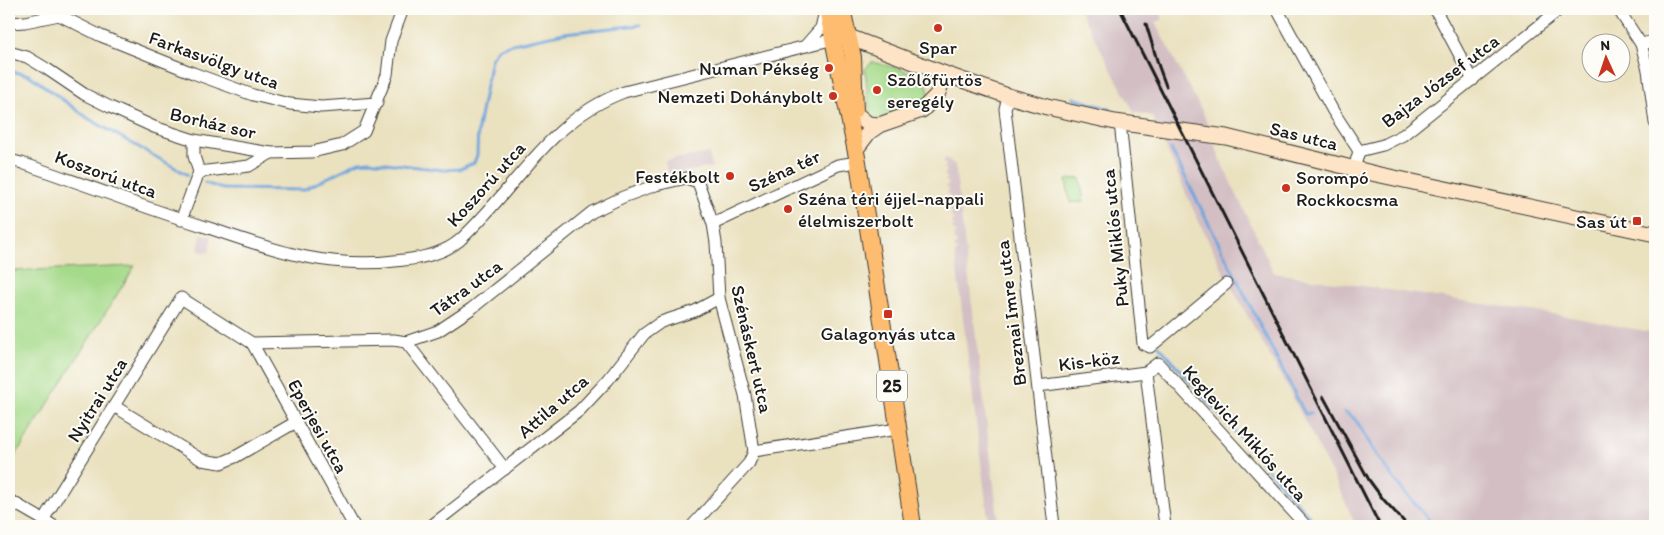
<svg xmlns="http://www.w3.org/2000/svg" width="1664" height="535" font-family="Itim,sans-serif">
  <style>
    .industrial { fill: #d2bec3 }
    .green { fill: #a5da8a; stroke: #607b53 }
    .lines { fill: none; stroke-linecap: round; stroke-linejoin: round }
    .stream { stroke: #70a5dd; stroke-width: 3 }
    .minor-casing { stroke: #3b3a34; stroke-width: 13 }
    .secondary-casing { stroke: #3b3a34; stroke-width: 17 }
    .primary-casing { stroke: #3b3a34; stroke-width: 18 }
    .minor { stroke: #fff; stroke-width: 11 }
    .secondary { stroke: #fee4c6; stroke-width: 15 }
    .primary { stroke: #fdbc70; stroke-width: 16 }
    .rail { stroke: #1c1c1c; stroke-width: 3 }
    .poi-dot { fill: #c8321e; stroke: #fdfcf7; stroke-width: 2 }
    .labels { text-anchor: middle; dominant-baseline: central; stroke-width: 4; stroke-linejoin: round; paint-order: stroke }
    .shield { fill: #fdfcf7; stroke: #605f5e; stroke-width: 1 }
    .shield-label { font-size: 18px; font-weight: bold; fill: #1c1c1c }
    .poi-label { font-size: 19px; fill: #1c1c1c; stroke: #fdfcf7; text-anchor: end }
    .street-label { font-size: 19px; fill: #1c1c1c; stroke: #fdfcf7 }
  </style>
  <rect width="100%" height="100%" fill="#fdfcf7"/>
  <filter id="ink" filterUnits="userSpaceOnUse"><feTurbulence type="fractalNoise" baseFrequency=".02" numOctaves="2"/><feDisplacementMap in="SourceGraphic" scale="10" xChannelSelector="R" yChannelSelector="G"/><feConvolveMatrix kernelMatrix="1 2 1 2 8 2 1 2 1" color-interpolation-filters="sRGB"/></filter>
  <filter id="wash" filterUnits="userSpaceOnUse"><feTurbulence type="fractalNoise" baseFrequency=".0096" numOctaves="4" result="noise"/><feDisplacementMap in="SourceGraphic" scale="20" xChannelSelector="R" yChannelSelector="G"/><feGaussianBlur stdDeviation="1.12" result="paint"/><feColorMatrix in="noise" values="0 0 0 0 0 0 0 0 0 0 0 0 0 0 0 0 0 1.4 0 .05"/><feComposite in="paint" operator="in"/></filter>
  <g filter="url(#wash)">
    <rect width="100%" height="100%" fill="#eae1bf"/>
    <g class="industrial">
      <polygon points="1079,9 1158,9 1163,19 1155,23 1203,113 1223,166 1274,273 1565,316 1655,333 1655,526 1356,526 1337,484 1290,392 1226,277 1192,207 1152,116 1134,112"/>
      <polygon points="709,153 712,167 668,175 665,161"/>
      <polygon points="946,158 955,165 999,526 989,526 955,254 958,250 954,248 957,243 953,240 955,237 953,236 956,232 952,229 955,225 951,223 954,219 950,217 953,213 949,211 952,207 948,204 951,201 948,198 950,195 947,193 949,189 946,187 949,183 945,180 948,178 944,175 947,171 944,168 946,165 943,162"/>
      <polygon points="201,234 212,236 209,253 198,251"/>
    </g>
    <g class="green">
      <path d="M872 62C884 65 917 72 924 81 929 86 929 93 928 100L879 119 872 118 870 115 865 69Z"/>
      <polygon points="1080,178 1084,201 1070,203 1066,180"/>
      <polygon points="135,266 9,466 9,271"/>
    </g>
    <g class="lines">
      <g class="stream">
        <polyline points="9,71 29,75 89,119 188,175"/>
        <polyline points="1073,98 1110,109"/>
        <polyline points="1171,149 1305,414 1311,413"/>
        <polyline points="205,183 223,189 303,190 359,162 369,161 443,170 460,169 474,163 477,155 478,128 491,59 498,49 508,45 564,33 640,25"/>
        <polyline points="1159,346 1318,526"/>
        <path d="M1344 412C1356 416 1360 427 1366 437 1385 471 1409 498 1435 526"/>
      </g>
    </g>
  </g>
  <g filter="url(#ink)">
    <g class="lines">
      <g class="minor-casing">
        <g id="minor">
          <polyline points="1277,9 1333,111 1359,151 1354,169"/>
          <polyline points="1435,9 1473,80"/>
          <polyline points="1618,9 1641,44 1648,70 1655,123"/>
          <polyline points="9,23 25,22 59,15 101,36 193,73 253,95 290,104 321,107 377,103"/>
          <polyline points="1641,44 1655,41"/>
          <polyline points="806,45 821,28 825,11"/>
          <polyline points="9,52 27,57 47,69 84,94 110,107 154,127 194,140 271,153 312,152 342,145 364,131 387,75 391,41 403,9"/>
          <polyline points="1008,96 1005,109 1054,526"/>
          <polyline points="1120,122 1143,344 1150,347 1226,284"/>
          <polyline points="1359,151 1383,145 1403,135 1560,9"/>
          <path d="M9 160 22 163C58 176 94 188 129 201 157 211 184 220 212 229 278 252 332 270 404 260 423 258 445 253 460 240 516 189 548 120 624 92L834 39"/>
          <polyline points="199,172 249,166 271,153"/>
          <polyline points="181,220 199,172 194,156 194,140"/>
          <polyline points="713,224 838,165 858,162"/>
          <polyline points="406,342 505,469"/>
          <polyline points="252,343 354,526"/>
          <polyline points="1146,372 1165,526"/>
          <polyline points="1038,386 1146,372 1158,363 1306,526"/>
          <polyline points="114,406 202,460 221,463 235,457 296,422"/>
          <polyline points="754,451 898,429"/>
          <polyline points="9,500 54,526"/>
          <polyline points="43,520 181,298 252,343 394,340 406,342 438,331 471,309 592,212 623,197 656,185 686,178 698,182 713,224 716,243 719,298 745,395 754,451"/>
          <polyline points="431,526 579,411 608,380 644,334 661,322 695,311 719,298"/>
          <polyline points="692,526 749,463 754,451"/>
        </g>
      </g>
      <g class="secondary-casing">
        <g id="secondary">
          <polyline points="840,38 849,37 945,74 1008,96 1047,107 1115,122 1226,137 1376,174 1655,234"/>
          <polyline points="856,114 868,124 879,125"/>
          <polyline points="856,149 869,132 879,125 922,110 937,95 945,74"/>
        </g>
      </g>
      <g class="primary-casing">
        <g id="primary">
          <polyline points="827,9 858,162 913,526"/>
          <polyline points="842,9 853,57 855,110"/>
        </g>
      </g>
      <use href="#minor" class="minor"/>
      <use href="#secondary" class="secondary"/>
      <use href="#primary" class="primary"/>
      <g class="rail">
        <polyline points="1120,9 1380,526"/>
        <polyline points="1146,24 1159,67 1166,86"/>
        <polyline points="1323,396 1369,480 1383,499 1408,526"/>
      </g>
    </g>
  </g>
  <g class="poi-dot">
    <circle cx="938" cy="28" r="5"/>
    <circle cx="829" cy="68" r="5"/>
    <circle cx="877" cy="90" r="5"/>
    <circle cx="833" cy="96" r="5"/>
    <circle cx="730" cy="176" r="5"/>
    <circle cx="1286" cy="188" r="5"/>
    <circle cx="788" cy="209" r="5"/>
    <rect x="1632" y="216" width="10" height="10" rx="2.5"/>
    <rect x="883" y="309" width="10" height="10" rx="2.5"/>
  </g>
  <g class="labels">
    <rect class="shield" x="877" y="370.5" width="30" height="31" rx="4"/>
    <g class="shield-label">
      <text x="892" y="386">25</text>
    </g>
    <g class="poi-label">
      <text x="938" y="47" text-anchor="middle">Spar</text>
      <text x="819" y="68">Numan Pékség</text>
      <text x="887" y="79" text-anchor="start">Szőlőfürtös<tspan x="887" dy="22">seregély</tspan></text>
      <text x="823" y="96">Nemzeti Dohánybolt</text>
      <text x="720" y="176">Festékbolt</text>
      <text x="1296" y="177" text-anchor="start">Sorompó<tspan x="1296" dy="22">Rockkocsma</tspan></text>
      <text x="798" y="198" text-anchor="start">Széna téri éjjel-nappali<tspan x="798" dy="22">élelmiszerbolt</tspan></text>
      <text x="1627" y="221">Sas út</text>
      <text x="888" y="333" text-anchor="middle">Galagonyás utca</text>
    </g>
    <g class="street-label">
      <text transform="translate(214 60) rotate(20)">Farkasvölgy utca</text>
      <text transform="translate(1440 81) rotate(-37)">Bajza József utca</text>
      <text transform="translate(213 123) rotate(13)">Borház sor</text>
      <text transform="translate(1304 136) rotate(14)">Sas utca</text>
      <text transform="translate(784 171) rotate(-25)">Széna tér</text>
      <text transform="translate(106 174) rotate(20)">Koszorú utca</text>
      <text transform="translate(486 184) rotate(-48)">Koszorú utca</text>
      <text transform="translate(1115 238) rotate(-96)">Puky Miklós utca</text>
      <text transform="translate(466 288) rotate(-36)">Tátra utca</text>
      <text transform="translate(1011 313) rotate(-97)">Breznai Imre utca</text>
      <text transform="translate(752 349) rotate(77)">Szénáskert utca</text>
      <text transform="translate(1089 361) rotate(-7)">Kis-köz</text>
      <text transform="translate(97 400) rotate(-58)">Nyitrai utca</text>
      <text transform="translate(553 406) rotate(-41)">Attila utca</text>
      <text transform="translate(318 426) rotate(61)">Eperjesi utca</text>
      <text transform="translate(1245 433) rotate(48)">Keglevich Miklós utca</text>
    </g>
  </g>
  <rect width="1664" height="535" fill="none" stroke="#fdfcf7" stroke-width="30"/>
  <g transform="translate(1606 58) rotate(357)"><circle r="24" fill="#fdfcf7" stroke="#a3a29f"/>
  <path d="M0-4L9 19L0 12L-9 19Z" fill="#c8321e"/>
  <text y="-8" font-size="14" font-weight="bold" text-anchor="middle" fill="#1c1c1c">N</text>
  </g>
</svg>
